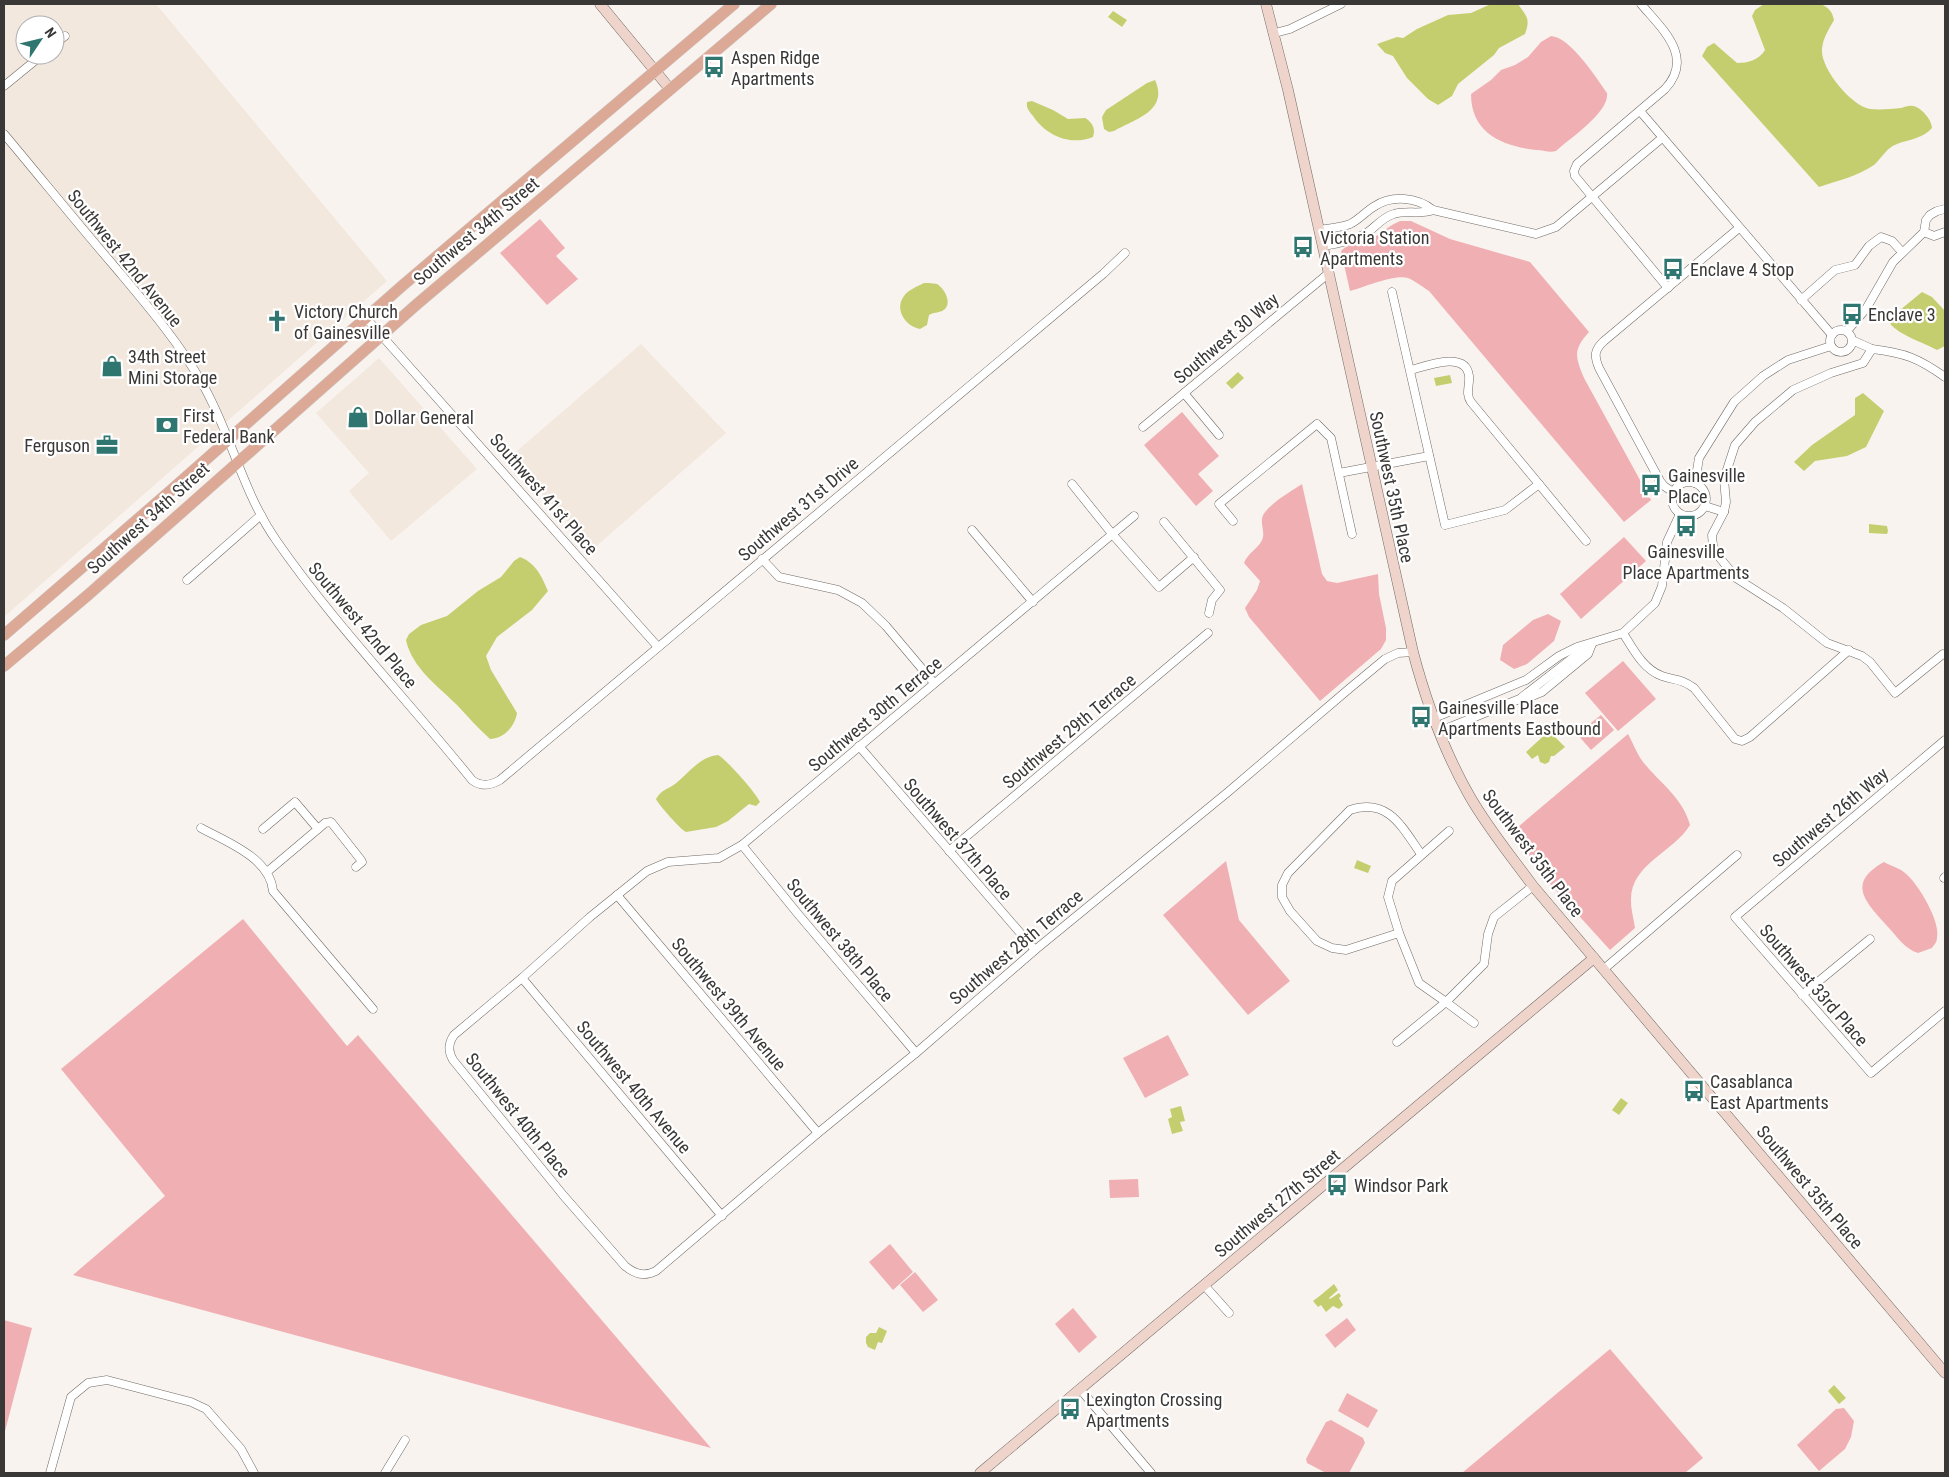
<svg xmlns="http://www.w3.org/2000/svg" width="1949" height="1477" font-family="'Roboto Condensed',sans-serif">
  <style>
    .built { fill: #f3e8de; fill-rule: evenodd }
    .green { fill: #f0b0b3 }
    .water { fill: #c5ce6f }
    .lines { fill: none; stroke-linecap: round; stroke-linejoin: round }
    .street-casing { stroke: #706b67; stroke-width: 9 }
    .secondary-casing { stroke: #706b67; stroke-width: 11 }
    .primary-casing { stroke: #d0cfcf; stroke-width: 12 }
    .street { stroke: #fff; stroke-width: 8 }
    .secondary { stroke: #eed4ca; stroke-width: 10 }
    .primary { stroke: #dca996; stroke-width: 11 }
    .labels { text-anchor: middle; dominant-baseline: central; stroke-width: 4.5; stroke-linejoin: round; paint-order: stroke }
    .poi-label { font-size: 18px; fill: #3a3837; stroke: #fff; text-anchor: start }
    .street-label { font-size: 18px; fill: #3a3837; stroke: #fff }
  </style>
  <rect width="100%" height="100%" fill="#f9f3ef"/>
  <g class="built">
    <path d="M4 4H156L387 281 4 617ZM25 25H55V55H25Z"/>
    <polygon points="641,344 726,433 592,550 510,457"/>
    <polygon points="379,358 477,469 391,541 349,491 369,473 316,413"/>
  </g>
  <g class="green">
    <path d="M1551 36C1570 37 1596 77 1607 93 1610 112 1569 139 1556 151 1549 153 1543 150 1536 150 1502 146 1471 133 1471 94L1491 80 1501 70 1515 65 1528 57 1541 42Z"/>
    <polygon points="540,219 565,248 556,256 578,279 547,305 500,253"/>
    <path d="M1400 221H1411L1450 239 1530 262 1589 332C1573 350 1575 356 1584 378L1651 500 1624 522 1429 291C1423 287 1415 281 1408 278 1394 274 1365 287 1350 291L1341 251C1349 242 1363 244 1373 238 1383 232 1390 225 1400 221Z"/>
    <polygon points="1182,412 1219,456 1198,474 1213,491 1196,506 1144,445"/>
    <path d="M1302 484 1322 574 1327 581 1337 583 1378 574 1379 594 1386 628V640L1381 649 1320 701 1249 617 1245 608 1257 590 1260 581 1244 563C1248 553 1256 550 1261 542 1266 534 1261 527 1262 519 1262 508 1293 490 1302 484Z"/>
    <polygon points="1624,537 1646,561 1581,619 1560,594"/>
    <polygon points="1548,614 1561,621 1554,641 1527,664 1514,669 1500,660 1503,645 1533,620"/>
    <polygon points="1623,661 1656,699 1618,731 1585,693"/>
    <polygon points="1601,715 1614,730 1591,750 1577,734"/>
    <path d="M1628 734C1633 743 1637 754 1643 762 1660 783 1683 798 1690 825 1673 853 1630 864 1631 901 1631 910 1634 920 1635 928L1610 950 1551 885 1512 832Z"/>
    <polygon points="1226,861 1239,920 1290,981 1248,1015 1163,915"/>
    <path d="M1884 862C1891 866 1900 868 1905 873 1918 883 1941 922 1937 938 1937 942 1934 945 1932 948L1918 953C1905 949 1898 938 1889 928 1868 904 1844 884 1884 862Z"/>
    <polygon points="243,919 347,1046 358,1035 711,1448 73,1275 165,1196 61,1069"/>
    <polygon points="1168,1035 1189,1075 1145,1098 1123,1058"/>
    <polygon points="1138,1179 1139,1197 1110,1198 1109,1180"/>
    <polygon points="890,1244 913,1272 893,1290 869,1262"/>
    <polygon points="915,1272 938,1300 923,1312 900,1285"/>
    <polygon points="1073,1308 1097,1337 1079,1353 1055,1324"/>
    <polygon points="1347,1318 1356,1330 1335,1348 1325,1335"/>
    <polygon points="4,1320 32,1328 4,1435"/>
    <polygon points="1610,1349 1703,1458 1685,1473 1462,1473"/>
    <polygon points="1347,1393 1378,1410 1368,1428 1338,1411"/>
    <polygon points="1844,1408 1854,1421 1851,1437 1845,1449 1819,1471 1797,1445 1836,1409"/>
    <polygon points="1331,1420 1363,1438 1365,1443 1349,1473 1326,1473 1307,1463 1306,1459 1326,1422"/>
  </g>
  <g class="water">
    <path d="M1491 4H1518C1526 16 1531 18 1525 34L1499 48 1494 55 1458 84 1452 96 1438 105 1428 99 1407 78 1393 56 1385 53 1377 44 1397 37 1403 38 1417 29 1448 15 1471 13Z"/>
    <path d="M1764 4H1821C1829 8 1832 11 1834 20 1829 29 1823 38 1822 49 1820 68 1851 106 1870 109 1880 110 1891 109 1901 108 1905 107 1909 105 1913 106 1921 107 1932 120 1932 128 1922 139 1910 139 1897 144 1886 148 1882 158 1874 165 1858 176 1837 181 1819 187L1702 56 1707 47 1714 43 1737 63C1748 63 1759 60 1765 50L1752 16 1755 10Z"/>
    <polygon points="1113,11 1127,20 1122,27 1108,17"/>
    <path d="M1155 80C1169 111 1135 119 1114 131L1109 132 1104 129 1102 117 1106 110 1147 83Z"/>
    <path d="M1032 101 1053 110 1068 119 1085 118C1092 122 1096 128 1093 137 1071 146 1046 136 1033 116 1029 111 1026 108 1027 102Z"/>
    <path d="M924 283C929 283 933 283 937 284 944 288 952 302 945 309 941 313 934 312 929 315L927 325 920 329C905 326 894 309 904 296 908 290 918 286 924 283Z"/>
    <path d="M1922 292 1932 297 1945 311V346L1937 350C1925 343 1893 333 1889 321L1900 310Z"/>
    <polygon points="1238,372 1244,378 1232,389 1226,383"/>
    <polygon points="1450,375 1452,383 1436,386 1434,378"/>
    <polygon points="1863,393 1884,411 1866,447 1847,456 1815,461 1804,471 1794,462 1812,445 1855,415 1855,398"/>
    <polygon points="1869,524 1887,526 1888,531 1887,534 1869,533"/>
    <path d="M520 557C536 563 542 577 548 591L532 610 497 637 486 656 491 670 517 713C515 726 504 739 490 739 478 728 468 717 457 705 438 686 412 668 406 640L409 634 421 625 447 616 478 591 501 577 514 561Z"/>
    <polygon points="1549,731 1565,747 1554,756 1551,756 1549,762 1545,764 1540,762 1538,755 1532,759 1526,752"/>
    <path d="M718 755C727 760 756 793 760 802L756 806 749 804 728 821 716 827 686 832C681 830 658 804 656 799 661 790 668 789 675 784 688 774 699 757 718 755Z"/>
    <polygon points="1357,860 1371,866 1368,873 1354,868"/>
    <polygon points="1621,1098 1628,1103 1619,1115 1612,1110"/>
    <polygon points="1181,1106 1185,1121 1180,1122 1183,1131 1172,1134 1168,1119 1172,1117 1170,1109"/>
    <path d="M1334 1284 1338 1290 1329 1298 1330 1299 1339 1293 1341 1296 1339 1298 1343 1305 1339 1309 1333 1306 1326 1312 1321 1305 1318 1307 1313 1301C1321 1295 1327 1290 1334 1284Z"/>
    <polygon points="879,1327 887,1331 882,1343 878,1342 875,1350 868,1347 866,1343 866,1337 870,1333 876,1333"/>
    <polygon points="1834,1385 1846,1398 1839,1404 1828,1391"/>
  </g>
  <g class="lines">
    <g class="street-casing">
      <g id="street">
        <path d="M1641 4C1662 29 1695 57 1665 89L1577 164 1574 171 1575 176 1668 288"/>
        <polyline points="1275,33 1290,29 1341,4"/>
        <polyline points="55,44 65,36"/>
        <polyline points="4,86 42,55"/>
        <polyline points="1640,111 1832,335"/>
        <path d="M4 134C41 178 77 223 115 267 146 304 178 341 202 383 231 433 242 491 276 540 334 624 407 699 472 780 481 787 490 786 500 780L1103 274 1125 253"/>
        <path d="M1319 230C1329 228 1340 228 1350 224 1359 220 1366 211 1375 206 1392 195 1417 197 1433 210L1536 234 1556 227 1662 138"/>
        <polyline points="1924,232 1934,236 1945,232"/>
        <path d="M1323 246C1337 244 1352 241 1365 234 1375 228 1382 217 1394 214 1407 210 1420 215 1433 210"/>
        <polyline points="1392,292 1445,525 1505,510 1539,484"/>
        <polyline points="1801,300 1835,270 1855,265 1869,246 1881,237 1892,241 1902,252"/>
        <polyline points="366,318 658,647"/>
        <circle cx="1841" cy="341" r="11"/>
        <polyline points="1847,331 1866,309 1893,262 1924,232 1926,220 1930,215 1937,211 1945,209"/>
        <polyline points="1852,340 1872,349"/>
        <path d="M1411 370C1426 366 1466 350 1469 376 1470 386 1465 393 1471 402L1586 541"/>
        <path d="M1945 377C1918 358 1905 353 1872 349L1863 363 1831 373 1793 390 1755 422 1735 445 1724 479 1726 502 1724 512 1712 535 1713 546 1720 558 1736 578 1783 608 1827 643 1862 656 1870 662 1895 693 1943 654 1945 655"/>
        <polyline points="1184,393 1219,435"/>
        <polyline points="1143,427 1329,273"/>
        <polyline points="1339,473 1429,456"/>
        <circle cx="1689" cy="499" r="17"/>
        <polyline points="1695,483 1699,458 1734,402 1763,376 1788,360 1831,346"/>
        <polyline points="1072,484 1113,535 1159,587 1194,557"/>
        <path d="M1673 492 1664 486 1660 481 1599 368C1594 356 1594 350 1604 341L1739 228"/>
        <polyline points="1705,506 1724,512"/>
        <path d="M1134 516 742 845 719 858 668 862 647 871 590 917 522 978 454 1035C448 1044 448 1051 453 1060L563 1195 625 1266C635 1274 644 1277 656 1271L818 1133 916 1053 1035 950 1228 792 1350 688 1385 659 1398 653 1413 652"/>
        <polyline points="1233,521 1219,504 1317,424 1331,438 1352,534"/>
        <polyline points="1164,522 1220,590 1212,600 1209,613"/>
        <polyline points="972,530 1033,602"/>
        <polyline points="762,559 779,577 838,590 862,603 886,626 934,683"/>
        <polyline points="187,580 261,515"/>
        <path d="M1623 633C1633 649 1643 669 1662 676 1676 681 1680 678 1694 688L1735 739 1742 741 1750 737 1849 650"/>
        <polyline points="1522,697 1588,646"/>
        <polyline points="1434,718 1526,680 1559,656 1577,647 1623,633 1655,603 1662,586 1667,542 1680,514"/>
        <polyline points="1440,731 1522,698 1532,696 1542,692 1588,654 1592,644"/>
        <polyline points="1945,740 1735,917 1871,1073 1945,1011"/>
        <polyline points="859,746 1035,950"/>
        <path d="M201 828C227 842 270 858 273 891L373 1009"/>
        <polyline points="263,829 295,802 318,829 267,872"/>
        <polyline points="318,829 325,823 331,822 361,860 362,862 356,867"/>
        <polyline points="1449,831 1392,881 1388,897 1399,933 1419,983 1446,1002 1484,964 1488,934 1494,917 1533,886"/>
        <polyline points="742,845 798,914 916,1053"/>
        <polyline points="949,851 1208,633"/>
        <polyline points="1944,878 1945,877"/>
        <polyline points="617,895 818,1133"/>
        <path d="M1399 933 1346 950 1332 948 1317 941 1290 911 1282 897V885L1288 873 1350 810C1388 797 1402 827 1421 854"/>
        <polyline points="1604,969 1737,855"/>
        <polyline points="522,978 722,1216"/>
        <polyline points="1802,995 1870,939"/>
        <polyline points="1397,1042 1446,1002 1474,1023"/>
        <polyline points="1204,1285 1229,1313"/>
        <polyline points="1080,1389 1151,1473"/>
        <polyline points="50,1473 71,1397 88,1383 107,1380 191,1402 206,1409 241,1449 254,1473"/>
        <polyline points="385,1473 405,1440"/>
      </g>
    </g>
    <g class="secondary-casing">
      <g id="secondary">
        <polyline points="600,4 670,89"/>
        <path d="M1266 4 1288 90 1413 652C1426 701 1444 751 1469 795 1487 827 1511 856 1533 886L1945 1373"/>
        <polyline points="980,1473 1594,958"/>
      </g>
    </g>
    <g class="primary-casing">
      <g id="primary">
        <polyline points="4,635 168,493 402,286 734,4"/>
        <polyline points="4,666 88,595 416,305 771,4"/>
      </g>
    </g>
    <use href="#street" class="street"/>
    <use href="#secondary" class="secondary"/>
    <use href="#primary" class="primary"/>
  </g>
  <defs>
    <g id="bus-bare" transform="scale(1.725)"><path d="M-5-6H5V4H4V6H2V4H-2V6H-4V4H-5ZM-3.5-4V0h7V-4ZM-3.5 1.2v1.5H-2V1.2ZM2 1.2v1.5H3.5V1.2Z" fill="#2e766f" stroke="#fff" stroke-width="2.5" paint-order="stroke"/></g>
    <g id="church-bare" transform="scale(1.725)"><path d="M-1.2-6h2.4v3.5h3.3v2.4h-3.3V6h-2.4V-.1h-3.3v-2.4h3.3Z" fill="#2e766f" stroke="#fff" stroke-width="2.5" paint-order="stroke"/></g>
    <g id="shop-bare" transform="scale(1.725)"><path d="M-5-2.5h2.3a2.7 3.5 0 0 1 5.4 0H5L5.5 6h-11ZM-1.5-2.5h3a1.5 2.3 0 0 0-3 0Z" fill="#2e766f" stroke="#fff" stroke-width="2.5" paint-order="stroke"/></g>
    <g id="bank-bare" transform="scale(1.725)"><path d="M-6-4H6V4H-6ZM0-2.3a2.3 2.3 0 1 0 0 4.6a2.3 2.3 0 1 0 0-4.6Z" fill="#2e766f" stroke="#fff" stroke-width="2.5" paint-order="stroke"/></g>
    <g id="office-bare" transform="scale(1.725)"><path d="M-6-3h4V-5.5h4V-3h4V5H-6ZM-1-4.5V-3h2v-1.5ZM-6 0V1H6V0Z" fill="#2e766f" stroke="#fff" stroke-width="2.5" paint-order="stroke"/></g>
  </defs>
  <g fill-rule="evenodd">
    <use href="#bus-bare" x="714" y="67"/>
    <use href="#bus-bare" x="1303" y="247"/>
    <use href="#bus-bare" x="1673" y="269"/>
    <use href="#bus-bare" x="1852" y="314"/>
    <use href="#church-bare" x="277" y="321"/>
    <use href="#shop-bare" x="112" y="366"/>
    <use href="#shop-bare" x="358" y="417"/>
    <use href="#bank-bare" x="167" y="425"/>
    <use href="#office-bare" x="107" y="445"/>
    <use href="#bus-bare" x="1651" y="485"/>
    <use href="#bus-bare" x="1686" y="526"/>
    <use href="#bus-bare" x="1421" y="717"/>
    <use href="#bus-bare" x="1694" y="1091"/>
    <use href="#bus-bare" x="1337" y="1185"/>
    <use href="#bus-bare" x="1070" y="1409"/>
  </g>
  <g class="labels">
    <g class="poi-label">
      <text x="731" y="57">Aspen Ridge<tspan x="731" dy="21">Apartments</tspan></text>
      <text x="1320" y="237">Victoria Station<tspan x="1320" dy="21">Apartments</tspan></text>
      <text x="1690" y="269">Enclave 4 Stop</text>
      <text x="294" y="311">Victory Church<tspan x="294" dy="21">of Gainesville</tspan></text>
      <text x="1868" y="314">Enclave 3</text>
      <text x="128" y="356">34th Street<tspan x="128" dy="21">Mini Storage</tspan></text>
      <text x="183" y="415">First<tspan x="183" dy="21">Federal Bank</tspan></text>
      <text x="374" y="417">Dollar General</text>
      <text x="90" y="445" text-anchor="end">Ferguson</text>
      <text x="1668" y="475">Gainesville<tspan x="1668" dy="21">Place</tspan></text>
      <text x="1686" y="551" text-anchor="middle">Gainesville<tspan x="1686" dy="21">Place Apartments</tspan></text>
      <text x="1438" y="707">Gainesville Place<tspan x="1438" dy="21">Apartments Eastbound</tspan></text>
      <text x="1710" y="1081">Casablanca<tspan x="1710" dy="21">East Apartments</tspan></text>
      <text x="1354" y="1185">Windsor Park</text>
      <text x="1086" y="1399">Lexington Crossing<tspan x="1086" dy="21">Apartments</tspan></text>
    </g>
    <g class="street-label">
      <text transform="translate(476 231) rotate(-40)">Southwest 34th Street</text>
      <text transform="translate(125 258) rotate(51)">Southwest 42nd Avenue</text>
      <text transform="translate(1226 338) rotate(-40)">Southwest 30 Way</text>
      <text transform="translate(1392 487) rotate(78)">Southwest 35th Place</text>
      <text transform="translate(544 494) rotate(49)">Southwest 41st Place</text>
      <text transform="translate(798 509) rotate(-40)">Southwest 31st Drive</text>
      <text transform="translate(148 518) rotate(-42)">Southwest 34th Street</text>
      <text transform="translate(363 625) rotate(50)">Southwest 42nd Place</text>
      <text transform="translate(875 714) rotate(-40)">Southwest 30th Terrace</text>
      <text transform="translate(1069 731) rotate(-40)">Southwest 29th Terrace</text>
      <text transform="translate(1830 817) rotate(-40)">Southwest 26th Way</text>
      <text transform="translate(958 839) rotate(49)">Southwest 37th Place</text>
      <text transform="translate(1533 853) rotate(53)">Southwest 35th Place</text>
      <text transform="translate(840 940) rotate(50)">Southwest 38th Place</text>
      <text transform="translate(1016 947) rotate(-40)">Southwest 28th Terrace</text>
      <text transform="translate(1814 985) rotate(49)">Southwest 33rd Place</text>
      <text transform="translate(729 1004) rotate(50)">Southwest 39th Avenue</text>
      <text transform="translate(634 1087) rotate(50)">Southwest 40th Avenue</text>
      <text transform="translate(518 1115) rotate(51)">Southwest 40th Place</text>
      <text transform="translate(1810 1187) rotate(50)">Southwest 35th Place</text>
      <text transform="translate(1277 1203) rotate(-40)">Southwest 27th Street</text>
    </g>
  </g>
  <rect width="1949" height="1477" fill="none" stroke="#3a3837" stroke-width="10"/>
  <g transform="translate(40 40) rotate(55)"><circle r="24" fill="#ffffff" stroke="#b0afaf"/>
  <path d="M0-4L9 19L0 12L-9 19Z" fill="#2e766f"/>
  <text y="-8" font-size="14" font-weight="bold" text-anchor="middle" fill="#3a3837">N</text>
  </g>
</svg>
